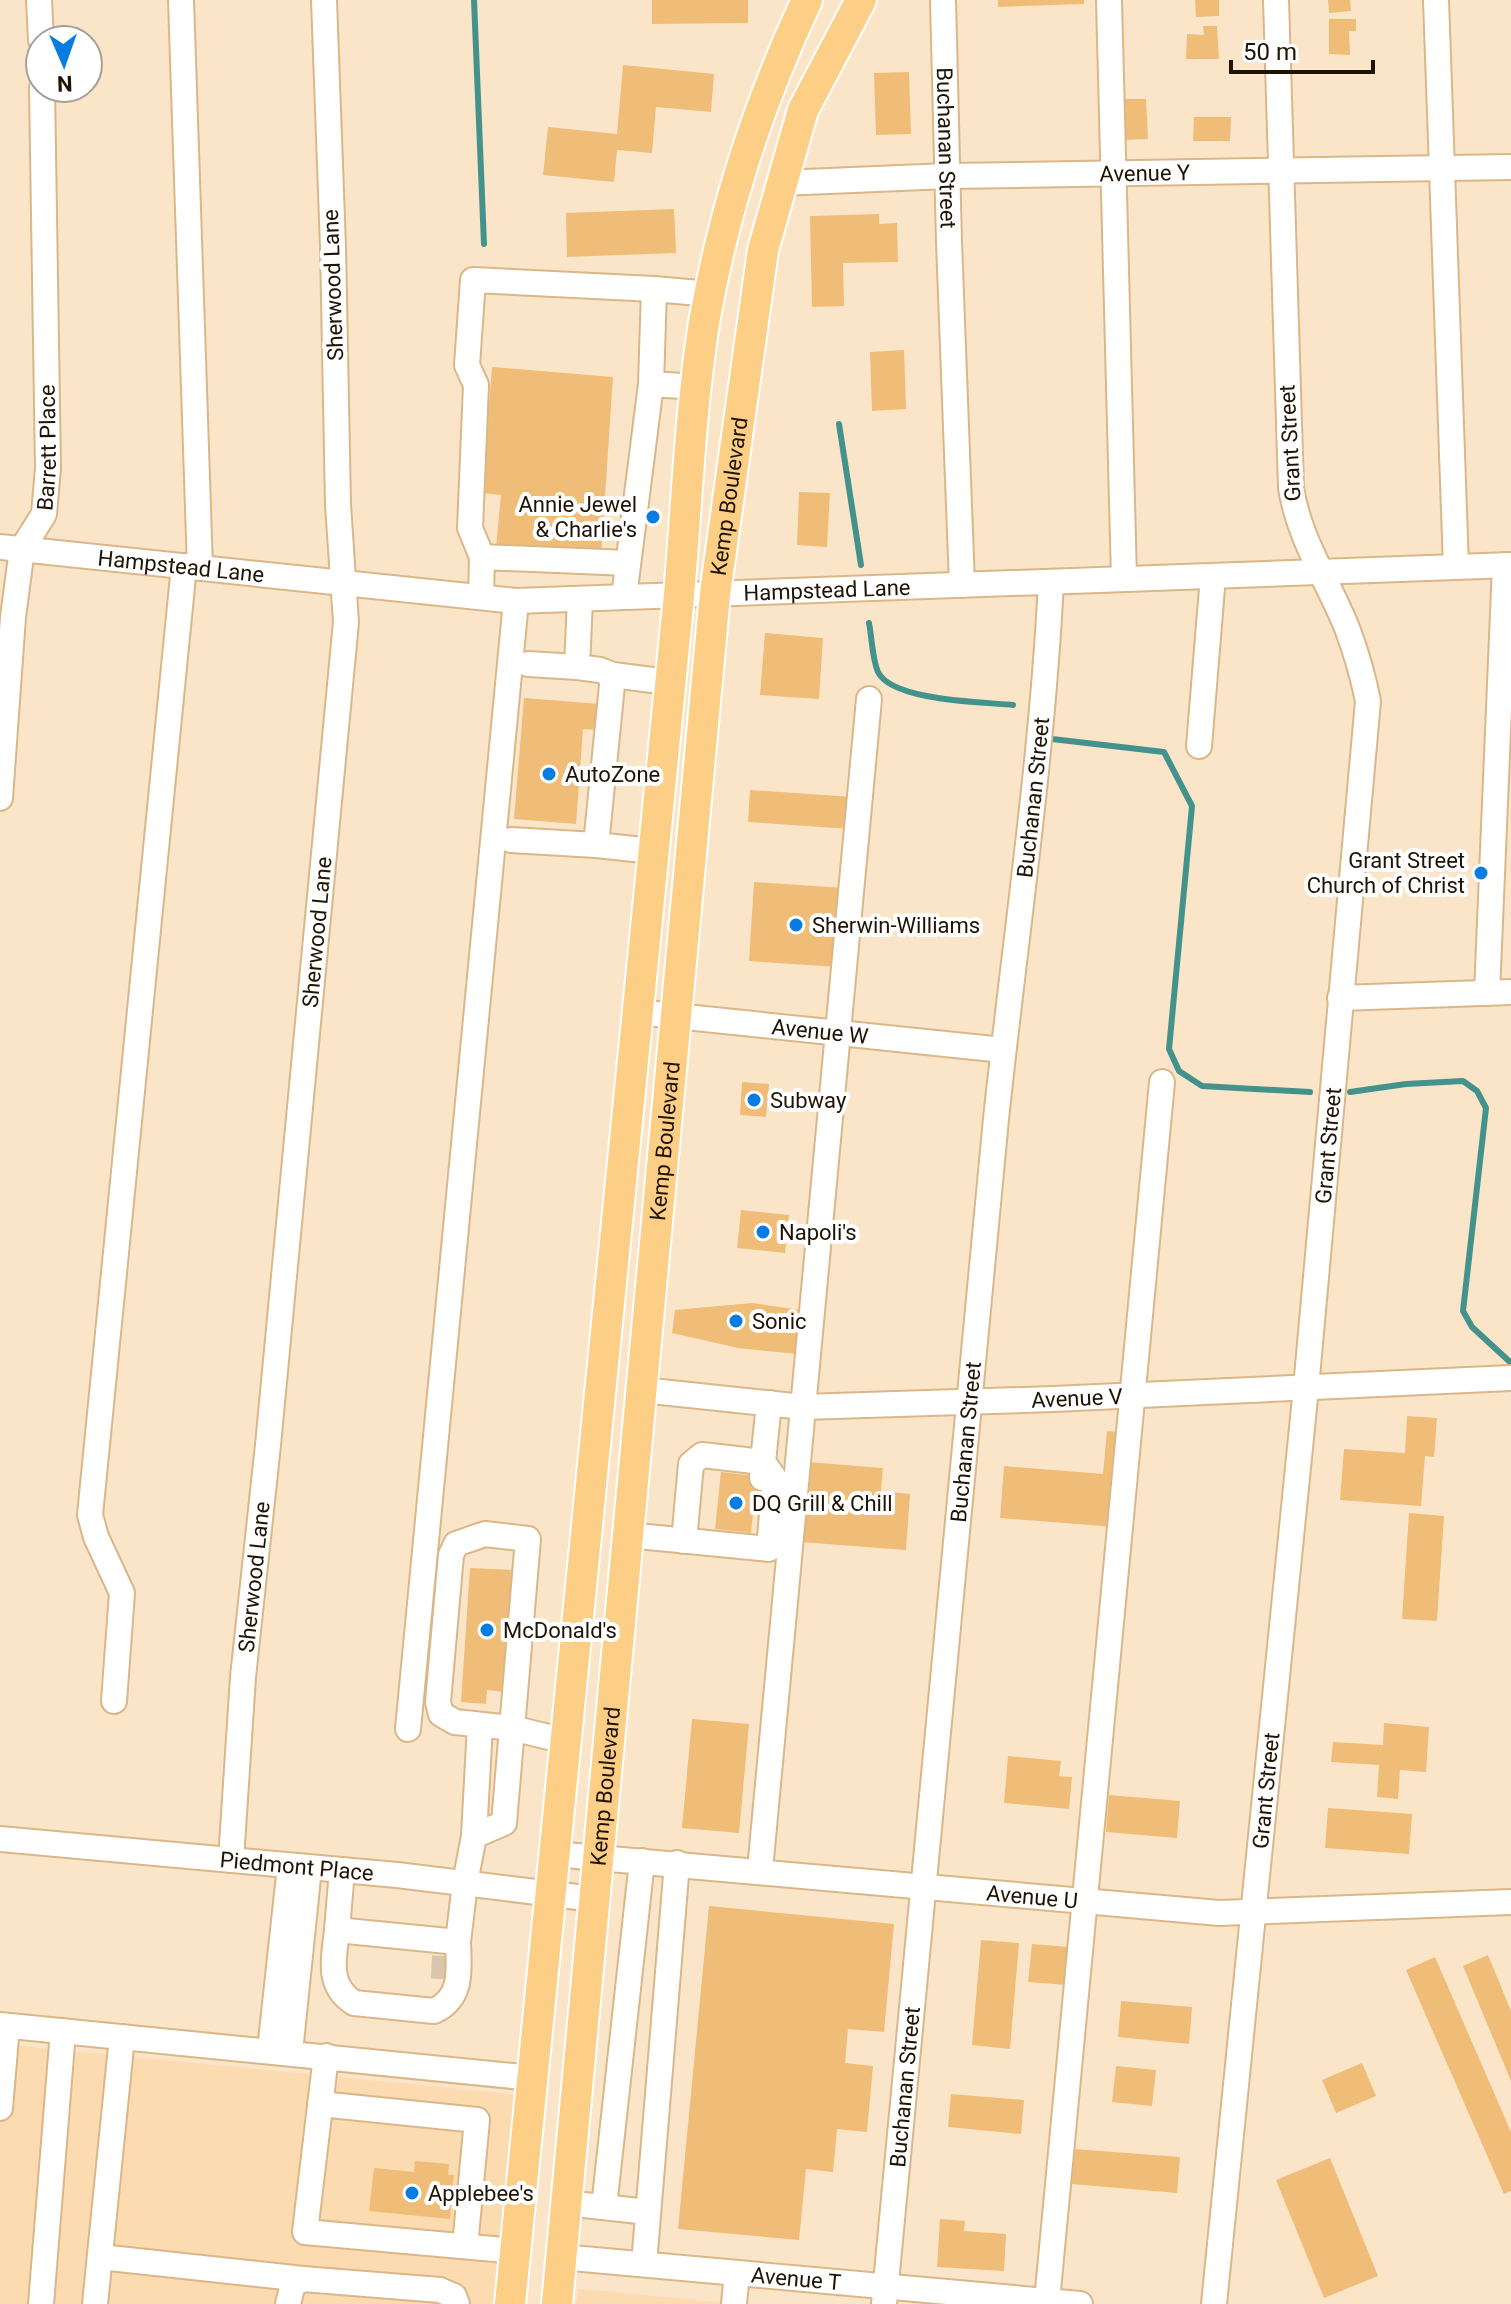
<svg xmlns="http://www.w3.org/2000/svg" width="1511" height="2304" font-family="Roboto,sans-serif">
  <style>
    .built { fill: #fcdbb1 }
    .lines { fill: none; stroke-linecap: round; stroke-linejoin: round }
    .stream { stroke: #43928b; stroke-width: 6 }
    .building { fill: #f0bd78 }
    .minor-tunnel { stroke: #dac6ab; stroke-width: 24; stroke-dasharray: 24 12; stroke-linecap: butt }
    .minor-casing { stroke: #dab789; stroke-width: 28 }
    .major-casing { stroke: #fff; stroke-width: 34 }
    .minor { stroke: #fff; stroke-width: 24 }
    .major { stroke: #fcce86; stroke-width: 30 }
    .poi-dot { fill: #077ce3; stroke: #fff; stroke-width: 3 }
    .labels { text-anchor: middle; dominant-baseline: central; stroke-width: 8; stroke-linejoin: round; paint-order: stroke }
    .street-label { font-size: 22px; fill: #1f1303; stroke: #fff }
    .poi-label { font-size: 22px; fill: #1f1303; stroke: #fff; text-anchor: start }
  </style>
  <rect width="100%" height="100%" fill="#fbe5c9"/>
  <g class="built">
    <polygon points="0,2044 522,2095 498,2304 0,2304"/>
    <polygon points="578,2289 739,2304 576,2304"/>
  </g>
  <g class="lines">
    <g class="stream">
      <polyline points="474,0 484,244"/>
      <polyline points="839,424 861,565"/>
      <path d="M869 623C872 638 872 658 878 672 892 701 983 702 1013 705"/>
      <polyline points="1052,739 1164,752 1192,806 1169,1049 1179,1071 1202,1086 1310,1092"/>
      <polyline points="1350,1092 1406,1084 1463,1081 1477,1091 1486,1108 1463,1311 1472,1327 1510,1362"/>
    </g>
  </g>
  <g class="building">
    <polygon points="652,0 748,0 748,23 652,24"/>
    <polygon points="998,0 1084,0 1084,4 998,7"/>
    <polygon points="1195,0 1219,0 1219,16 1196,17"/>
    <polygon points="1328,0 1350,0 1351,11 1329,13"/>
    <polygon points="1329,19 1356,19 1356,31 1349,31 1350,55 1329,54"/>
    <polygon points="1203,26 1217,26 1219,59 1186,59 1187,34 1204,35"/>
    <polygon points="623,65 714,74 711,112 656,107 652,153 617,150 614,182 543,175 548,127 617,134"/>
    <polygon points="909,72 911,134 876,135 874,73"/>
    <polygon points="1125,99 1146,99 1148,139 1125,140"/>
    <polygon points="1194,117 1231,117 1230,141 1193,141"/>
    <polygon points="674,209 676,253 567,257 566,213"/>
    <polygon points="879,214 879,224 897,223 898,262 843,263 844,306 812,307 810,216"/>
    <polygon points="904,350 906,409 872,411 870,352"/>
    <polygon points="492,367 613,377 601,556 496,548 501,495 482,493"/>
    <polygon points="799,492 830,493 827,547 797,545"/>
    <polygon points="765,633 823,638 819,699 760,695"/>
    <polygon points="524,698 600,704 598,730 583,729 576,824 514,819"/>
    <polygon points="750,790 853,797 851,829 748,822"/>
    <polygon points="754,882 844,888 838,967 749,961"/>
    <polygon points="742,1082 769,1084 766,1117 740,1115"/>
    <polygon points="741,1210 789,1215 785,1253 737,1248"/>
    <polygon points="752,1303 800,1310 797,1354 738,1348 672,1333 675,1310"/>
    <polygon points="1407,1416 1437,1418 1434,1457 1425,1456 1421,1506 1340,1500 1344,1449 1405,1453"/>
    <polygon points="1107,1431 1123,1432 1115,1527 1000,1518 1004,1466 1103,1474"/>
    <polygon points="807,1462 883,1468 881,1491 910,1494 906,1550 801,1542"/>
    <polygon points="721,1472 757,1476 751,1533 715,1529"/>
    <polygon points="1409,1513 1444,1516 1437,1621 1402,1619"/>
    <polygon points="470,1568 513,1570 505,1692 487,1690 486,1704 461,1702"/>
    <polygon points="692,1719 749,1724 739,1833 682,1828"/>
    <polygon points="1384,1723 1429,1727 1426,1772 1400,1770 1398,1799 1377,1797 1379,1765 1331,1762 1333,1742 1383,1745"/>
    <polygon points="1008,1756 1061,1761 1059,1776 1072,1777 1069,1809 1004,1803"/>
    <polygon points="1109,1795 1180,1801 1177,1838 1106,1832"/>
    <polygon points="1328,1808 1412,1814 1409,1854 1325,1848"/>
    <polygon points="709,1906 894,1924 884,2032 848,2029 845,2063 873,2066 867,2132 837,2129 833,2172 806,2169 799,2240 678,2229"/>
    <polygon points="981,1940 1019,1943 1010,2049 972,2045"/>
    <polygon points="1032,1944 1070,1947 1067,1985 1028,1982"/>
    <polygon points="1488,1955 1511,2011 1511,2081 1463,1966"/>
    <polygon points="1435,1957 1511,2132 1511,2191 1504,2194 1406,1970"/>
    <polygon points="1121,2001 1192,2007 1189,2044 1118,2037"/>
    <polygon points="1362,2063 1376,2096 1336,2113 1322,2080"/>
    <polygon points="1116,2066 1156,2070 1152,2106 1112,2102"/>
    <polygon points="951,2094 1024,2100 1021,2134 948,2127"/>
    <polygon points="1074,2149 1180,2157 1177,2193 1072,2184"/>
    <polygon points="1330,2158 1378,2276 1324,2298 1276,2180"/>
    <polygon points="415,2161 449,2164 448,2175 454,2175 450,2219 369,2211 374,2168 414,2172"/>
    <polygon points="940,2219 965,2221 964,2231 1006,2234 1004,2271 937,2267"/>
  </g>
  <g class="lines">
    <polyline class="minor-tunnel" points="443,1979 444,1956"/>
    <g class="minor-casing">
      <g id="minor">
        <polyline points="39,0 41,40"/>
        <polyline points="181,0 200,568"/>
        <path id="s1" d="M943 0 949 242 962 585"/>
        <polyline points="1109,0 1124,579"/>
        <polyline points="1436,0 1456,567"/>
        <path id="s2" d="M781 183 948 176 1511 167"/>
        <polyline points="651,384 654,289 710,294"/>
        <path id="s3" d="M0 547 516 601 1511 565"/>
        <polyline points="482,557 470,528 476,385 467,365 473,280 654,289"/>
        <polyline points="481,597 482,557 628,563"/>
        <polyline points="624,597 651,384 697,387"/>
        <polyline points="580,599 577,667 600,670 613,675 668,682"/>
        <polyline points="528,664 577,667"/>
        <polyline points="613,675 596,845 653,851"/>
        <polyline points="1199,746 1213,576"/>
        <path id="s4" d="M0 798 13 617 22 549 44 514 48 468 42 88"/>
        <polyline points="511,840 596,845"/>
        <polyline points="1487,993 1505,565"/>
        <polyline points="1340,998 1511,992"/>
        <path id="s5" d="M637 1012 1003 1050"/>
        <path id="s6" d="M642 1390 803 1407 1053 1399 1511 1378"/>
        <polyline points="628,1535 769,1549 775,1479 763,1462 769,1403"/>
        <polyline points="684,1541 691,1464 702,1455 763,1462 762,1478"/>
        <polyline points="114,1701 122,1593 96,1537 90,1515 184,566"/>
        <polyline points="408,1729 516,601"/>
        <path d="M474 1836 504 1823C512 1728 520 1634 528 1539L485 1534 456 1544 451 1555 438 1702 441 1714 455 1722 512 1728 565 1741"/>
        <path id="s7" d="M0 1839 397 1875 594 1899"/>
        <path id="s8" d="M554 1854 1219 1913 1511 1902"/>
        <path id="s9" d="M231 1860 243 1677 268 1445 346 622 338 505 333 247 324 0"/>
        <polyline points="342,1870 337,1930 458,1942 465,1883 474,1836 480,1725"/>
        <polyline points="760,1870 869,699"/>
        <path d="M337 1930C334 1958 326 1985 354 2003L434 2011C463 1998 459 1970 458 1942"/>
        <polyline points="0,2025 532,2078"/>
        <polyline points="270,2050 290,1866"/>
        <polyline points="290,2052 309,1868"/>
        <polyline points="326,2056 305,2232 515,2251"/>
        <polyline points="320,2104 477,2120 465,2246"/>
        <polyline points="0,2108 7,2026"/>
        <polyline points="566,2203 648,2212"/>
        <polyline points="604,2207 642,1861"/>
        <polyline points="100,2257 303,2279"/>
        <path id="s10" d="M561 2257 1080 2304"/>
        <polyline points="644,2264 677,1863"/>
        <polyline points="1047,2301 1162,1082"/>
        <polyline points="41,2304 63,2031"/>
        <polyline points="95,2304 122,2037"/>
        <polyline points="288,2304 293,2284 303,2279 440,2290 454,2296 457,2304"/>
        <polyline points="734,2304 737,2273"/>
        <path id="s11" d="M884 2304 996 1119C1015 940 1042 762 1051 582"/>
        <path id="s12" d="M1214 2304 1306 1388 1368 701C1363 676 1356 652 1347 628 1328 581 1299 539 1291 488L1276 0"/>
      </g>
    </g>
    <g class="major-casing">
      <g id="major">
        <path d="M510 2304 679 595C687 503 690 408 705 317 725 206 759 102 807 0"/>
        <path id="s13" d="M557 2304 715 594 763 250 803 110 861 0"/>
      </g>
    </g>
    <use href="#minor" class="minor"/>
    <use href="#major" class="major"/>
  </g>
  <g class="poi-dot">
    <circle cx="653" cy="517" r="8"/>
    <circle cx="549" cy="774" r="8"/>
    <circle cx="1481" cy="873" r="8"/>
    <circle cx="796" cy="925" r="8"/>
    <circle cx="754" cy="1100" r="8"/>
    <circle cx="763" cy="1232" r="8"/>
    <circle cx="736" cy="1321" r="8"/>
    <circle cx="736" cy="1503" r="8"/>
    <circle cx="487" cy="1630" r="8"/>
    <circle cx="412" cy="2193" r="8"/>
  </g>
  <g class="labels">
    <g class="street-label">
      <text stroke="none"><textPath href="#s1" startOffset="148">Buchanan Street</textPath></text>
      <text stroke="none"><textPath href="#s2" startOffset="364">Avenue Y</textPath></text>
      <text transform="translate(333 285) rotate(-92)">Sherwood Lane</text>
      <text transform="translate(1290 443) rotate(-93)">Grant Street</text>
      <text stroke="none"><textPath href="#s4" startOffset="358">Barrett Place</textPath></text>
      <text stroke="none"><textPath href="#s13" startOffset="1816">Kemp Boulevard</textPath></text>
      <text stroke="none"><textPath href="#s3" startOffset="182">Hampstead Lane</textPath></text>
      <text stroke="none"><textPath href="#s3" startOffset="830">Hampstead Lane</textPath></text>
      <text stroke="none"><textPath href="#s11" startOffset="1514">Buchanan Street</textPath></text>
      <text stroke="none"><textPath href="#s9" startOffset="932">Sherwood Lane</textPath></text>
      <text stroke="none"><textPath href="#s5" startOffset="184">Avenue W</textPath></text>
      <text stroke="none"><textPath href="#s13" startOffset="1168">Kemp Boulevard</textPath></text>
      <text stroke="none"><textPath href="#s12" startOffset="1164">Grant Street</textPath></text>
      <text stroke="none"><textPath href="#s6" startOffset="436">Avenue V</textPath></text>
      <text stroke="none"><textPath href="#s11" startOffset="866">Buchanan Street</textPath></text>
      <text stroke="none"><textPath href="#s9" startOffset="284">Sherwood Lane</textPath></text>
      <text stroke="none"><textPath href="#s13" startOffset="520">Kemp Boulevard</textPath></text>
      <text stroke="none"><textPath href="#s12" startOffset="516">Grant Street</textPath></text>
      <text stroke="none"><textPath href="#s7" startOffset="298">Piedmont Place</textPath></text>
      <text stroke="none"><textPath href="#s8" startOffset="480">Avenue U</textPath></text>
      <text stroke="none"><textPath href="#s11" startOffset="218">Buchanan Street</textPath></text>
      <text stroke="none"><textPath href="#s10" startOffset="236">Avenue T</textPath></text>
    </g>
    <g class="poi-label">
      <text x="637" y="504" text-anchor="end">Annie Jewel<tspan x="637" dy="25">&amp; Charlie's</tspan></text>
      <text x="565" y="774">AutoZone</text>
      <text x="1465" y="860" text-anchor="end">Grant Street<tspan x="1465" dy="25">Church of Christ</tspan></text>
      <text x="812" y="925">Sherwin-Williams</text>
      <text x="770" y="1100">Subway</text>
      <text x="779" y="1232">Napoli's</text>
      <text x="752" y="1321">Sonic</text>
      <text x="752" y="1503">DQ Grill &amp; Chill</text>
      <text x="503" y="1630">McDonald's</text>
      <text x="428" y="2193">Applebee's</text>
    </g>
  </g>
  <g transform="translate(64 64) rotate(178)"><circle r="38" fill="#ffffff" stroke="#a5a19a" stroke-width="2"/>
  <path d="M0-6L14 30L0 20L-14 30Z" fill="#077ce3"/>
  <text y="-12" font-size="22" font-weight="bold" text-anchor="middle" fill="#1f1303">N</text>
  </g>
  <path d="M1231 60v12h142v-12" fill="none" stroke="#1f1303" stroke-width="4"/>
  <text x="1243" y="60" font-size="24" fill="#1f1303" stroke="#ffffff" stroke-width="6" paint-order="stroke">50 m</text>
</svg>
